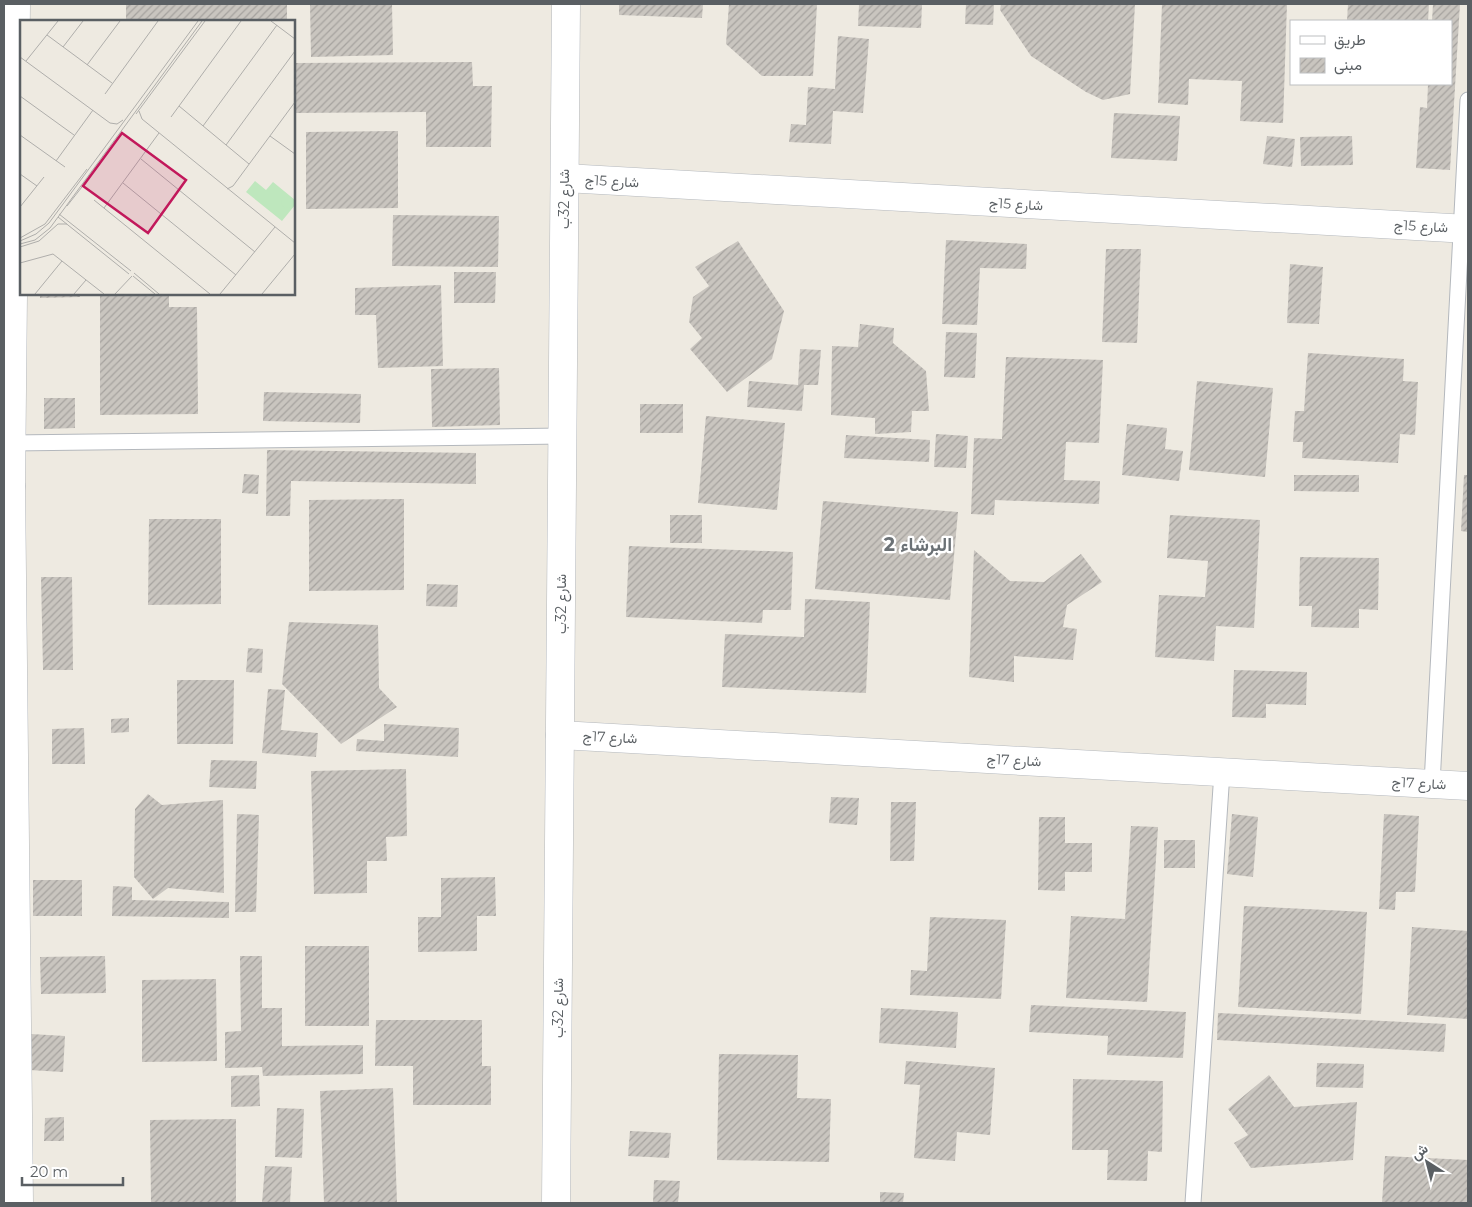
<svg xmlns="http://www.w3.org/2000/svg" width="1472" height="1207" font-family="Montserrat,Vazirmatn,sans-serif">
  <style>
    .building { fill: url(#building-hatch) }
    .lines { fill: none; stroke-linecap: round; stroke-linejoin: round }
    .lane-casing { stroke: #b4b8bd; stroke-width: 17 }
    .street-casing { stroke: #b4b8bd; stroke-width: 29 }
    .secondary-casing { stroke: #b5b9bf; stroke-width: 29 }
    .lane { stroke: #fff; stroke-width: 15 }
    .street { stroke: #fff; stroke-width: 28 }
    .secondary { stroke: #fff; stroke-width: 28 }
    .labels { text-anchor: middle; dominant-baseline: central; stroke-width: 4.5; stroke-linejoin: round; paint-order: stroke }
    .street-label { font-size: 14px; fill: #5a5f63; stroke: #fff }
    .district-label { font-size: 19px; font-weight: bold; fill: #6b7175; stroke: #fff }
    .inset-road { fill: none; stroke: #afaeab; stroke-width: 1 }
    .view { fill: #c2185b; fill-opacity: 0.15; stroke: #c2185b; stroke-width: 2.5 }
    .inset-edge { fill: none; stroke: #5a5f63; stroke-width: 2.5 }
  </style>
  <defs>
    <pattern id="building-hatch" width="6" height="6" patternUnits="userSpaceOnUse" patternTransform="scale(1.25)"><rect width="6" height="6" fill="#c9c5bf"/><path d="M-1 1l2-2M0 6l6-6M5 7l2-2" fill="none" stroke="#a6a39f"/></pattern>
  </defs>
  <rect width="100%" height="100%" fill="#eeeae1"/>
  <g class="building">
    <rect x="126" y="4" width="161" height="17"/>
    <polygon points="310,4 392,4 393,55 311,57"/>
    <polygon points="619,4 703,4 702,18 619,15"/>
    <polygon points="729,4 817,4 813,76 762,76 726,44"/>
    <polygon points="859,4 922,4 921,28 858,26"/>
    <polygon points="966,4 994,4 993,25 965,24"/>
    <polygon points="1001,4 1135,4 1130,94 1103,100 1086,92 1031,56 1000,10"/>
    <polygon points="1162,4 1287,4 1283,123 1240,121 1242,81 1189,79 1188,105 1158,103"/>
    <polygon points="1348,4 1429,4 1428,21 1347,21"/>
    <polygon points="1433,4 1460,4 1450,170 1416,168 1420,107 1427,108 1428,84 1451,84 1451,21 1432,21"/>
    <polygon points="838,36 869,39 863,113 833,111 831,144 789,142 791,124 806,125 808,87 835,89"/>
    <polygon points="472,62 473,86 492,86 491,147 426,147 426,112 294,113 295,63"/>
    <polygon points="1114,113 1180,116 1177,161 1111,158"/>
    <polygon points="398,131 398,208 306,209 306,132"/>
    <polygon points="1267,136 1295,139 1292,167 1263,164"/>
    <polygon points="1352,136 1353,165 1301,166 1300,137"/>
    <polygon points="393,215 499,216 498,267 392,266"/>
    <polygon points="946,240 1027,244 1026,269 980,268 977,325 942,324"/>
    <polygon points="738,241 784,311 772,359 727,392 690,349 702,338 689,322 693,297 709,286 695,267"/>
    <polygon points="1106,249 1141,249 1137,343 1102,342"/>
    <polygon points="1290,264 1323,267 1319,324 1287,323"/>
    <polygon points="454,272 496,272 495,303 454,303"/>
    <polygon points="441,285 443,366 378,368 376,315 355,315 355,288"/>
    <polygon points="40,294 80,294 80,297 40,298"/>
    <polygon points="100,294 169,294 169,307 197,307 198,414 100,415"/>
    <polygon points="860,324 894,328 893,343 926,371 929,411 912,411 911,432 875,434 875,418 831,415 832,346 858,347"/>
    <polygon points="946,332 977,333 975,378 944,377"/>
    <polygon points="800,349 821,350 818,385 804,385 802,411 747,407 749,381 798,385"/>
    <polygon points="1308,353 1404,359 1403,381 1418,382 1415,435 1400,434 1398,463 1302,458 1303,442 1293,442 1295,411 1304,411"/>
    <polygon points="1006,357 1103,360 1099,443 1066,442 1064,480 1100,481 1099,504 995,500 994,515 971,514 974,438 1002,439"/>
    <polygon points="499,368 500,425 432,427 431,369"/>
    <polygon points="1197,381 1273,388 1265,477 1189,470"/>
    <polygon points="264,392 361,394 360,423 263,421"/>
    <polygon points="44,398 75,398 75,428 44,429"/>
    <rect x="640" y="404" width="43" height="29"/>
    <polygon points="706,416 785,423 777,510 698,503"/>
    <polygon points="1127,424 1167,428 1165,449 1183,451 1179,481 1122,475"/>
    <polygon points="936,434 968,436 966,468 934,467"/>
    <polygon points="846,435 930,440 929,462 844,458"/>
    <polygon points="267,450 476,453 476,484 291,481 290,516 266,516"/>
    <polygon points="244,474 259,475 258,494 242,493"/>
    <polygon points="1294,475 1359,475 1359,492 1294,491"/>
    <polygon points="1464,475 1468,475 1468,532 1461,531"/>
    <polygon points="404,499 404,590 309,591 309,500"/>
    <polygon points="823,501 958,512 950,600 815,589"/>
    <rect x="670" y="515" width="32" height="28"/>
    <polygon points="1170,515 1260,520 1254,628 1216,626 1214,661 1155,657 1159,595 1205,597 1208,561 1167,558"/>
    <polygon points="149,519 221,519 221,604 148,605"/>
    <polygon points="629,546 793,552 791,610 763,610 762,623 626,617"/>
    <polygon points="974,550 1010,581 1044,582 1081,554 1102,582 1067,605 1063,627 1077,629 1073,660 1014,656 1014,682 969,677"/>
    <polygon points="1300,557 1379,558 1378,610 1359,609 1359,628 1311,627 1312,606 1299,606"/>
    <polygon points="41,577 72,577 73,670 43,670"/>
    <polygon points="427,584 458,585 457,607 426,606"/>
    <polygon points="805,599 870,602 866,693 722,687 725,634 804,637"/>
    <polygon points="289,622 378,625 379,688 397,707 341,744 282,684"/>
    <polygon points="248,648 263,649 262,673 246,672"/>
    <polygon points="1234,670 1307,672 1306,705 1266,704 1266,718 1232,717"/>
    <polygon points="177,680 234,680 233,744 177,744"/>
    <polygon points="268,689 285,690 281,730 318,733 316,757 262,753"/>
    <polygon points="129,718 129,732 111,733 111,719"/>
    <polygon points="384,724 459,728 458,757 356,751 357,739 384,741"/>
    <polygon points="84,728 85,764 52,764 52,729"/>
    <polygon points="211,760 257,761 256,789 209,787"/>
    <polygon points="406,769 407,836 386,837 387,861 367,861 367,893 314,894 311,771"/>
    <polygon points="148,794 162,805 223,800 224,893 168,888 153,899 134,877 135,809"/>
    <polygon points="831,797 859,798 857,825 829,823"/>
    <polygon points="891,802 916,802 914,861 890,861"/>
    <polygon points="237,814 259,815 256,912 235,912"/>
    <polygon points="1232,814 1258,817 1253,877 1227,874"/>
    <polygon points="1384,814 1419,816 1415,892 1396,892 1395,910 1379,909"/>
    <polygon points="1039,817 1065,817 1065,843 1092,843 1092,872 1065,872 1065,891 1038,890"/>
    <polygon points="1131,826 1158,827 1147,1002 1066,998 1071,916 1125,919"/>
    <rect x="1164" y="840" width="31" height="28"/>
    <polygon points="495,877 496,916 477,916 477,951 418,952 418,917 441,917 441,878"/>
    <rect x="33" y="880" width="49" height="36"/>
    <polygon points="113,886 132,887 132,900 229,902 229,918 112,916"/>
    <polygon points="1244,906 1367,912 1361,1014 1238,1007"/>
    <polygon points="930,917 1006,920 1001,999 910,995 911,970 927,971"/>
    <polygon points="1412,927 1468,931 1468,1019 1407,1015"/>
    <rect x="305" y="946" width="64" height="80"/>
    <polygon points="105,956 106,993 41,994 40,957"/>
    <polygon points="240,956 262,956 262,1008 282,1008 282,1046 363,1045 363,1074 263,1076 262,1067 225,1068 225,1032 241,1031"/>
    <polygon points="216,979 217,1061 142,1062 142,980"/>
    <polygon points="1031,1005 1186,1012 1183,1058 1107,1055 1108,1036 1029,1032"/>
    <polygon points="881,1008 958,1012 956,1048 879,1043"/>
    <polygon points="1218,1013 1446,1024 1444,1052 1217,1040"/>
    <polygon points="376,1020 482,1020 482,1066 491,1066 491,1105 413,1105 413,1066 375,1066"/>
    <polygon points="31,1034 65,1036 63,1072 29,1070"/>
    <polygon points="719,1054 798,1055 797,1098 831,1099 829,1162 717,1160"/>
    <polygon points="906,1061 995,1068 990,1135 957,1132 955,1161 914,1158 920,1085 904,1084"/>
    <polygon points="1317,1063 1364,1064 1363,1088 1316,1087"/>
    <polygon points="259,1075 260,1106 231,1107 231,1076"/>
    <polygon points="1269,1075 1294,1107 1357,1102 1353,1160 1251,1168 1234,1143 1248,1135 1228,1109"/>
    <polygon points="1073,1079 1163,1081 1162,1152 1148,1151 1147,1181 1107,1180 1108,1150 1072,1150"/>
    <polygon points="393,1088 397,1203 324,1203 320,1091"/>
    <polygon points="277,1108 304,1109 302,1158 275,1157"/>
    <polygon points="64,1117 64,1141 44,1141 45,1118"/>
    <polygon points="236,1119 236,1203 151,1203 150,1120"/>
    <polygon points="630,1131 671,1133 669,1158 628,1156"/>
    <polygon points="1385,1156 1468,1160 1468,1203 1382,1203"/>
    <polygon points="265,1166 292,1167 290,1203 262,1203"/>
    <polygon points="654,1180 680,1181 678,1203 653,1203"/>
    <polygon points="880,1192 904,1193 903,1203 880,1203"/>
  </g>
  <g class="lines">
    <g class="lane-casing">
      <g id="lane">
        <polyline points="11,443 563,436"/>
        <polyline points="1432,784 1468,100"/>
        <polyline points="1193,1203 1222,772"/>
      </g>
    </g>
    <g class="street-casing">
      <g id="street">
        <polyline points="16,4 11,486 19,1203"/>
        <polyline points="565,178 1468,229"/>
        <polyline points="560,735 1468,786"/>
        <polyline points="556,1203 566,4"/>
      </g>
    </g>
    <g class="secondary-casing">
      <polyline id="secondary" points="4,486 11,486"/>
    </g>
    <use href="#lane" class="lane"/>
    <use href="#street" class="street"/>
    <use href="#secondary" class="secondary"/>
  </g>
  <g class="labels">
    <g class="street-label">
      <text transform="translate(612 181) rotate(3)">شارع 15ج</text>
      <text transform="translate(564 199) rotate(-90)">شارع 32ب</text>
      <text transform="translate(1016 204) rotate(3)">شارع 15ج</text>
      <text transform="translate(1421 226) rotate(3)">شارع 15ج</text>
      <text transform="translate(561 604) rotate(-90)">شارع 32ب</text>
      <text transform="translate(610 737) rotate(3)">شارع 17ج</text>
      <text transform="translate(1014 760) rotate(3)">شارع 17ج</text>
      <text transform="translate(1419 783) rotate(3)">شارع 17ج</text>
      <text transform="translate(558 1008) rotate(-90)">شارع 32ب</text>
    </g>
    <g class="district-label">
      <text x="918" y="544">البرشاء 2</text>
    </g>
  </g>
  <g transform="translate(20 20)">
    <rect width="275" height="275" fill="#eeeae1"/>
    <path d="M235 161 246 170 253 162 275 180V185L262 201 226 172Z" fill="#bee7bd"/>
    <path d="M261 182a6 6 0 1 1 12 0a6 6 0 1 1-12 0Z" fill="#bee7bd"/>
    <path class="inset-road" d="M251 1 275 19M27 15 92 63M43 27 63 1M0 37 90 103 97 104 103 100M6 41 38 1M67 45 100 1M85 74 138 1M0 76 54 115M159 86 229 144M119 91 122 99 275 223M116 94 185 1M151 97 221 1M183 106 257 5M0 115 45 147M250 116 275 134M206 125 275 31M121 139 235 232M36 141 73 90M0 154 17 166M103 163 216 255M207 169 213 166 275 82M74 180 190 274M47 186 80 144M0 187 24 157M84 188 139 113M39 194 111 251M38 197 109 254M0 218 25 204 67 149M0 221 16 214 29 203 178 1M0 224 15 220 30 208 182 1M0 227 19 221 38 204H47M0 243 33 234 84 274M114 253 139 274M113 256 135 274M15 274 42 241M54 274 66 260M95 274 112 256M200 274 255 207M242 274 275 234"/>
    <path class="view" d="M102 113 166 160 128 213 63 166Z"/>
    <rect width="275" height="275" class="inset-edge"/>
  </g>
  <rect width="1472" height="1207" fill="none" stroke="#5a5f63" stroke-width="10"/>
  <rect x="1290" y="20" width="162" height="65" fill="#ffffff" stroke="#bdbfc1"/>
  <rect x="1300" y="36" width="25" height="8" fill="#ffffff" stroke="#bdbfc1"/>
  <text x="1334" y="45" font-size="15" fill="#5a5f63">طريق</text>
  <rect x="1300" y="58" width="25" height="15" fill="url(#building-hatch)" stroke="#bdbfc1"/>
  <text x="1334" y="70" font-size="15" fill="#5a5f63">مبنى</text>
  <g transform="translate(1427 1162) rotate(324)" stroke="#ffffff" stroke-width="4" paint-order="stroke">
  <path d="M0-4L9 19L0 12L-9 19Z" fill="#5a5f63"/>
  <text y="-8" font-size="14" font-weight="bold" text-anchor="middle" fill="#5a5f63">ش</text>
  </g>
  <path d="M22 1177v8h101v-8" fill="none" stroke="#5a5f63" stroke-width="2.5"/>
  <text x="30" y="1177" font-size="15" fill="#5a5f63" stroke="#ffffff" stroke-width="4" paint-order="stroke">20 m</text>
</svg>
